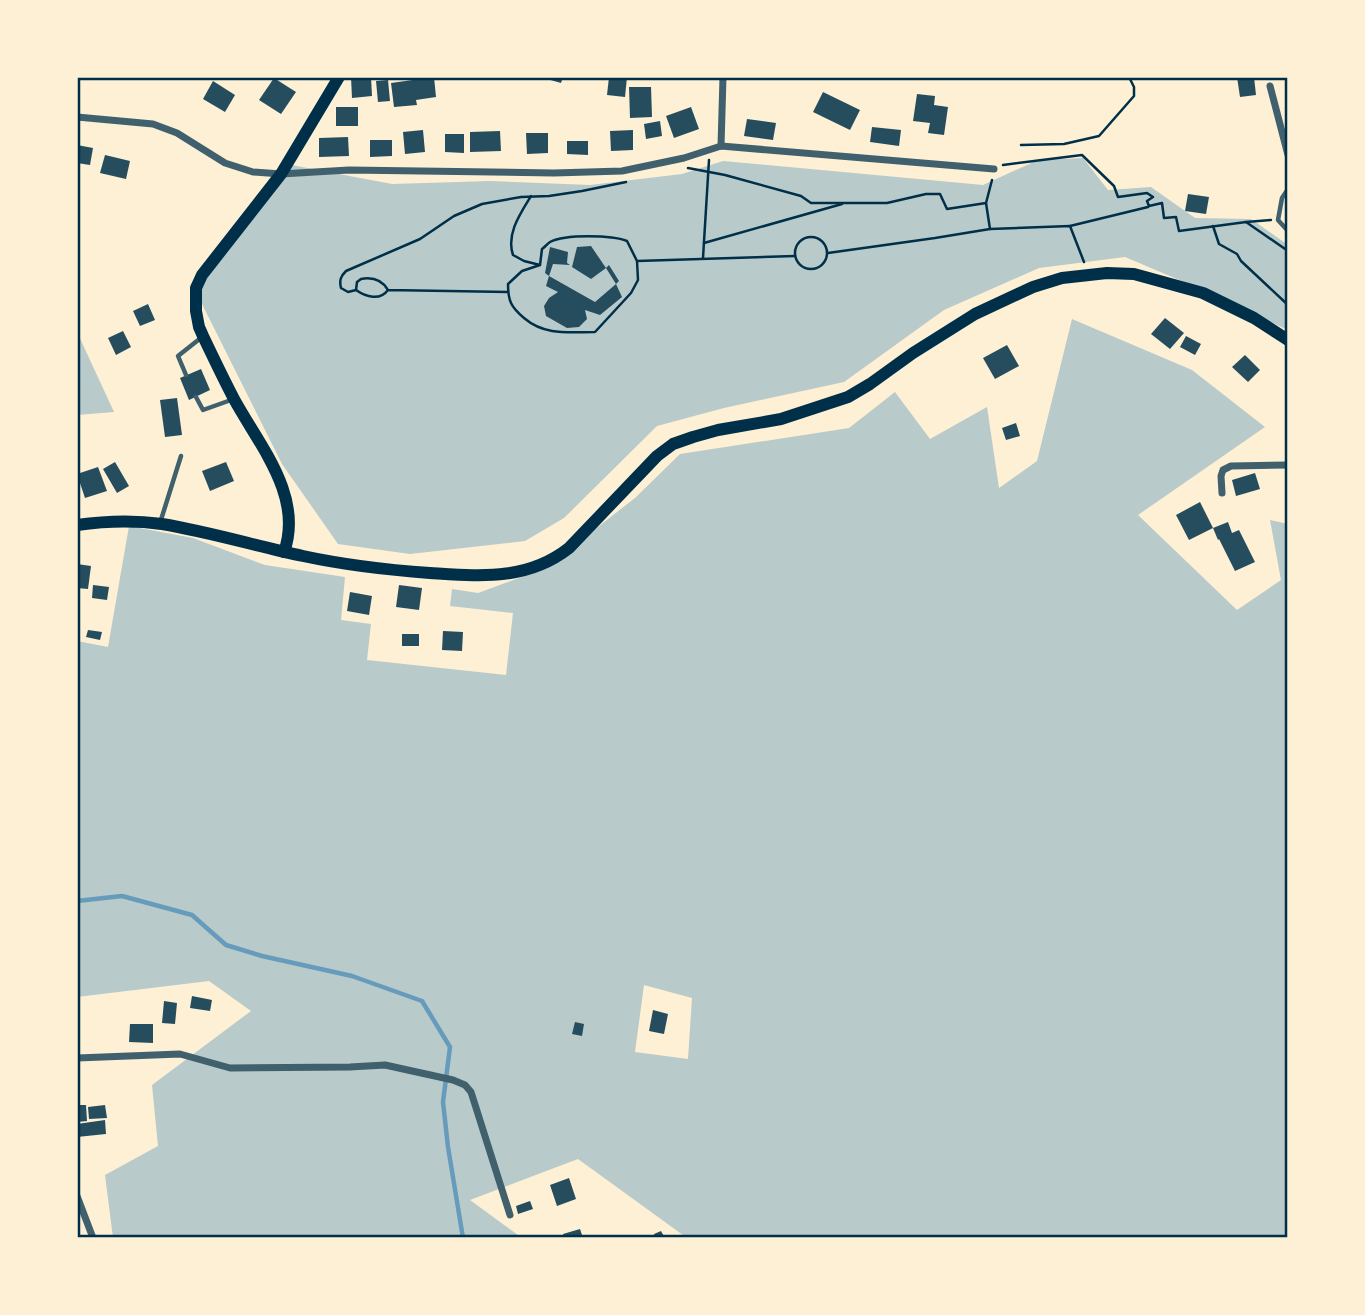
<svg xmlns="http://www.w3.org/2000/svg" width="1365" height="1315" font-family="'Archivo Narrow',sans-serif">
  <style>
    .green { fill: #b9caca; fill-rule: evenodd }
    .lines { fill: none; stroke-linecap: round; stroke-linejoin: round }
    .stream { stroke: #669bbc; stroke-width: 4.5 }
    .building { fill: #264d5e }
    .path { stroke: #003049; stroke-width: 2.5 }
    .service { stroke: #3f606c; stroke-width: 4.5 }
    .minor { stroke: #3f606c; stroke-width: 7 }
    .secondary { stroke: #003049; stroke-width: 12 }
    .neatline { fill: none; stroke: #003049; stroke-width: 2.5 }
  </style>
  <rect width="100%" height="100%" fill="#fdf0d5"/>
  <g class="green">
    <polygon points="1083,158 1108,190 1151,187 1195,218 1251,219 1288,245 1288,330 1191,285 1125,257 1039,268 944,310 844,382 724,408 657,426 564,518 525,541 410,554 338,544 282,464 197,294 281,163 392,184 490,181 590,185 682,174 723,161 983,185 1038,160"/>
    <path d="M1072 319 1192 370 1265 427 1138 515 1237 610 1281 580 1270 520 1288 524V1238H687L578 1159 470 1200 522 1238H113L105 1175 158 1146 152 1085 251 1011 209 981 77 997V641L108 647 129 526 193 538 265 565 345 577 341 620 371 624 367 660 506 675 513 613 450 606 452 589 478 593 544 569 635 498 680 454 849 428 895 392 930 439 987 407 999 488 1037 461ZM644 985 692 998 688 1059 635 1052Z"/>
    <polygon points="77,332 114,412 77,415"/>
  </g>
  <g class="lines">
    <polyline class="stream" points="77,901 122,896 192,915 226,945 262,956 352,976 422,1001 450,1047 443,1102 448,1147 463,1238"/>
  </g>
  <g class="building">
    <polygon points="351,77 371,77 372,96 352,98"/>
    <polygon points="434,77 436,97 416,100 417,105 394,107 391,83"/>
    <polygon points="540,77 563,77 561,83"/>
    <polygon points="609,77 627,77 625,97 607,95"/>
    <polygon points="1237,77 1254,77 1256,95 1240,97"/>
    <polygon points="274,78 296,92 281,114 259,100"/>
    <polygon points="388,80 390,101 378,102 376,81"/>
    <polygon points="213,81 235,95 225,112 203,99"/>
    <polygon points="629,87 651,87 652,117 630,118"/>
    <polygon points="823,92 860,110 850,130 813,112"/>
    <polygon points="917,94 935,96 934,105 948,107 944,135 928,133 930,123 913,121"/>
    <rect x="336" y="107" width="22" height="19"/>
    <polygon points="691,107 699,129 674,138 666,116"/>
    <polygon points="747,119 776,123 773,140 744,136"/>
    <polygon points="660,121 662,136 646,139 644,124"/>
    <polygon points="872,127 901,130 899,146 870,142"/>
    <polygon points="423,130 425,152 405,154 403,132"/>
    <polygon points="633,130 633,150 611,151 610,131"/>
    <polygon points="500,131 501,151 470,152 470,132"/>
    <polygon points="526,133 548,133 548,153 527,154"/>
    <polygon points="445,134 464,134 464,153 445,152"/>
    <polygon points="348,137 349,156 319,157 319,138"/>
    <polygon points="370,140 392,140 392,156 370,157"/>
    <polygon points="567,141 588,141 588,155 567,154"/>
    <polygon points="77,145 93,148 90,165 77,163"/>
    <polygon points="105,155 130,161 126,179 100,173"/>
    <polygon points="1188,194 1209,197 1206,214 1185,211"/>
    <polygon points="591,246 606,268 591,279 572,267 577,247"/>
    <polygon points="550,247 568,252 567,263 570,265 553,264 549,276 545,273"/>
    <polygon points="609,265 619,281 616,284 606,268"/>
    <polygon points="549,276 595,302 616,284 622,297 600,315 585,310 587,319 579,327 567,328 546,316 544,306 549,298 558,292 546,286"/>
    <polygon points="148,304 155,320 140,326 133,311"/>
    <polygon points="1165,318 1184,333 1170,349 1151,334"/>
    <polygon points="123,331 131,347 116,355 108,338"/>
    <polygon points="1186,336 1201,344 1195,355 1180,347"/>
    <polygon points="1007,345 1019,366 995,379 983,358"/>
    <polygon points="1245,355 1260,370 1248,382 1232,367"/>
    <polygon points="201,369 210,390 189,400 180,378"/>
    <polygon points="177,398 182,435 165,437 160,400"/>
    <polygon points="1016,423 1020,436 1006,440 1002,428"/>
    <polygon points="115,462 129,486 117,493 103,469"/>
    <polygon points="226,462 234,481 210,491 202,471"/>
    <polygon points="98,467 107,491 85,498 77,474"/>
    <polygon points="1255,473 1260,489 1236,496 1232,480"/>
    <polygon points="1200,502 1213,528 1189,540 1176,515"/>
    <polygon points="1228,522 1232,533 1239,530 1255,562 1235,571 1219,539 1218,540 1213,528"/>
    <polygon points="77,564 91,566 88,589 77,588"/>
    <polygon points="93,585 109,587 107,600 92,598"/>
    <polygon points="399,585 422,588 419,610 396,607"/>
    <polygon points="350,592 372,596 369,615 347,611"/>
    <polygon points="88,630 102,632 100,640 86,637"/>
    <polygon points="443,631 463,632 462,651 442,650"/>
    <rect x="402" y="634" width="17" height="12"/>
    <polygon points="192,996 212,1000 210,1011 190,1008"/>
    <polygon points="164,1001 177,1003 175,1024 162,1023"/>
    <polygon points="653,1010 668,1014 664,1034 649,1031"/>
    <polygon points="575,1022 584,1024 582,1036 572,1034"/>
    <polygon points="130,1024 153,1024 153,1043 129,1042"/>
    <polygon points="77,1105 86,1105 87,1121 77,1122"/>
    <polygon points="105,1105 107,1118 89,1119 88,1107"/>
    <polygon points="105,1120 106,1134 77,1137 77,1124"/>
    <polygon points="569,1178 576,1199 557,1206 550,1185"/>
    <polygon points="530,1201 533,1209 518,1214 516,1206"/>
    <polygon points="580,1229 583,1238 564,1238 563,1234"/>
    <polygon points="661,1231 665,1238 655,1238 654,1234"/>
  </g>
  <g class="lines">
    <g class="path">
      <polyline points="1021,145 1064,144 1099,136 1134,96 1134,87 1129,77"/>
      <polyline points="1003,165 1082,155 1114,186 1118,197 1147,193 1153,197 1147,201 1149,206 1162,203 1164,218 1176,217 1179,231 1246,222 1288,251"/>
      <polyline points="688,168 725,175 801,196 811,203 887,203 926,194 940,194 947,209 986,203 992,180"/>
      <path d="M531 196C520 214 506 234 513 255L524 261 540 265 542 249C545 247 547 244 550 242 565 234 612 235 627 241L637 261 638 280 631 293 595 332C569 332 545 336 524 318 511 307 508 301 508 284L522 271 540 265"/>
      <polyline points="1246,222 1271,220"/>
      <polyline points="1070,226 1148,207"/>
      <polyline points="1213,226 1219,244 1237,254 1241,261 1288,305"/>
      <polyline points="990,229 1070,226 1084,262"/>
      <circle cx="811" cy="253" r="16"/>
      <polyline points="704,243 842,204"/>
      <polyline points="828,253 935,238 990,229 986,203"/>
      <polyline points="703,258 709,160"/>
      <polyline points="637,261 795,256"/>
      <path d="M356 290 348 292 341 288C339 280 341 276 346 271L420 239 454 216 482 204 521 197 549 196 582 191 626 182"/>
      <path d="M388 290C382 280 372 277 361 279L357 282 356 290C366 297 380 301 388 290L508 292"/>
    </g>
    <g class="service">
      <polyline points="1288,189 1282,198 1278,220 1288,231"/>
      <polyline points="186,375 178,356 202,337"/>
      <polyline points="196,397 203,410 231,400"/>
      <polyline points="160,523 181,456"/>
    </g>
    <g class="minor">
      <polyline points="1270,86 1288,155"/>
      <polyline points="77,117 153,124 177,133 225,163 253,172 281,174 349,170 554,173 622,171 684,158 721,146 994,169"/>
      <polyline points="721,146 723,77"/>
      <polyline points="1222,493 1221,476 1223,470 1231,466 1288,465"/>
      <polyline points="77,1058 180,1054 230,1068 350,1067 385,1065 453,1080 465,1085 471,1092 510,1215"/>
      <polyline points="77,1196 93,1238"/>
    </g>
    <g class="secondary">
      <path d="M77 525C105 521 134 520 162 524 210 532 256 546 303 556 345 565 388 570 430 573 480 576 527 581 569 548L657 456 673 444 693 437 718 430 781 419 848 397 870 384 913 353 975 314 1033 287 1062 278 1107 273 1134 274 1203 293 1254 318 1288 340"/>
      <path d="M284 552C304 496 259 445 234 399 223 378 213 357 203 336L199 327 196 311V288L202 275 281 174 339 77"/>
    </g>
  </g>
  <rect width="1365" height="1315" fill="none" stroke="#fdf0d5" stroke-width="158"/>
  <rect x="79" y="79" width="1207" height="1157" class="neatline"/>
</svg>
